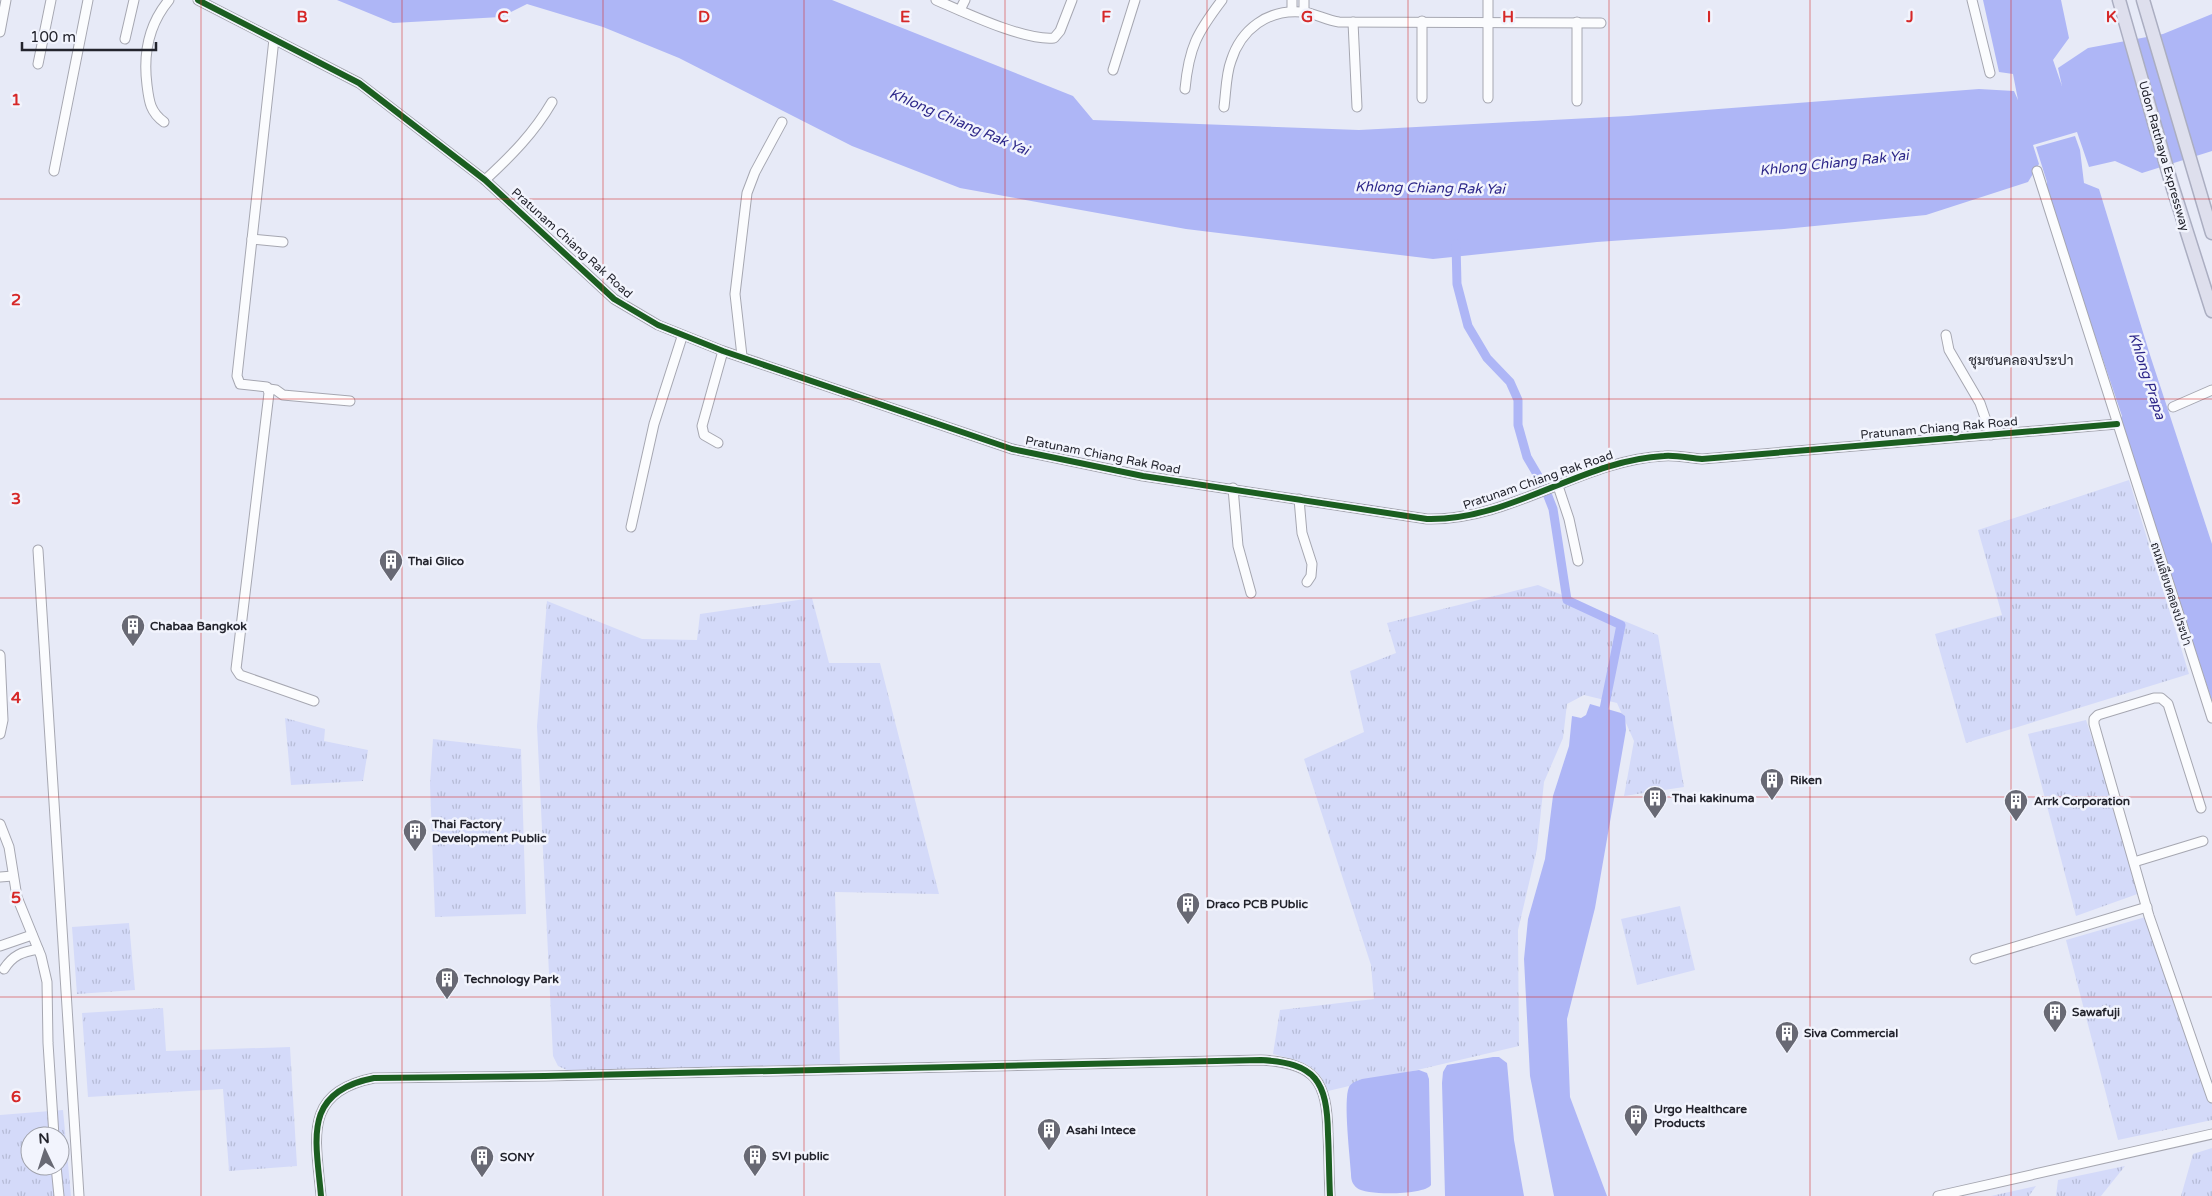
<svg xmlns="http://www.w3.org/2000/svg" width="2212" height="1196" font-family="'Varela Round',Sarabun,sans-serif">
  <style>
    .grass { fill: url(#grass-tufts); fill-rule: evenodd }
    .water { fill: #aeb6f6 }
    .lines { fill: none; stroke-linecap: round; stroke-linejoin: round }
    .canal { stroke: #aeb6f6; stroke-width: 9 }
    .minor-casing { stroke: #a6a7b1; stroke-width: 11 }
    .highway-casing { stroke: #abaec1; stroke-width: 15 }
    .minor { stroke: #fbfcfe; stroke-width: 9 }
    .highway { stroke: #dedfed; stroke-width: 12 }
    .cycleway-casing { stroke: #f2f4fd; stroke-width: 9 }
    .cycleway { stroke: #1b5e20; stroke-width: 6 }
    .grid { fill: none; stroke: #d62828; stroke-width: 1; stroke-opacity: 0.55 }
    .labels { text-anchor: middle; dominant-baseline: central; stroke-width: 5; stroke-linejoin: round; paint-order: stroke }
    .street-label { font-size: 12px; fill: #23242d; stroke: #f2f4fd }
    .poi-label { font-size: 12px; font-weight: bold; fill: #23242d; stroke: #f2f4fd; text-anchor: start }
    .water-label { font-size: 14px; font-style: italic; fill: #2d2789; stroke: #f2f4fd }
    .neighbourhood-label { font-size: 14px; fill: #23242d; stroke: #f2f4fd }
    .grid-label { font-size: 16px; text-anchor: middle; font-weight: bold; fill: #d62828; stroke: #f2f4fd; stroke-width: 5; stroke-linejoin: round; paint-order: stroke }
  </style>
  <defs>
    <pattern id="grass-tufts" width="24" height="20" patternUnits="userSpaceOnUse" patternTransform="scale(1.25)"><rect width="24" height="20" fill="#d4daf9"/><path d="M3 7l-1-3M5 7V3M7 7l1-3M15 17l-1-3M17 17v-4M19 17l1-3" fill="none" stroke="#b6bbd6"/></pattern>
  </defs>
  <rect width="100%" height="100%" fill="#e7eaf7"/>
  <g class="grass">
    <polygon points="2129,480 2189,674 1966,743 1935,634 2002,615 1978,530"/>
    <path d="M1538 585 1658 635 1684 787 1624 796 1634 741 1617 703 1584 695 1567 704 1563 738 1544 782 1537 849 1518 930 1519 1046 1328 1091C1318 1063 1300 1061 1273 1054L1280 1010 1374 999 1371 965 1304 759 1364 732 1350 671 1396 653 1387 623Z"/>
    <polygon points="812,598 829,663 880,663 939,894 835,892 840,1064 569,1071 558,1066 553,1056 537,726 547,601 642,639 697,640 700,614"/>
    <polygon points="285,718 325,729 324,741 368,750 363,781 291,785"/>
    <polygon points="2086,720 2143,892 2076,916 2028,734"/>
    <polygon points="433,739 521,749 526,914 435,917 430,784"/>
    <polygon points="1680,906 1695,970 1637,985 1621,919"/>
    <polygon points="2149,916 2212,1098 2212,1120 2118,1140 2066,940"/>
    <polygon points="129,923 135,990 77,994 72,927"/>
    <polygon points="163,1008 166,1051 290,1047 297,1166 229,1171 223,1089 88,1097 82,1013"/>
    <path d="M63 1110 71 1196H0V1115ZM30 1136H60V1166H30Z"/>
    <polygon points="2212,1148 2212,1196 2181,1196 2193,1154"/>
    <polygon points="2125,1166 2101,1196 2056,1196 2058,1180"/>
    <polygon points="2036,1186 2029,1196 1991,1196"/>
  </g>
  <g class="water">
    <polygon points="337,0 832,0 1073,96 1093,120 1359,130 1628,116 1979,89 2014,91 2018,100 2013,74 1999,72 1983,0 2061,0 2069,38 2053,60 2062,86 2058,68 2088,48 2163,34 2212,14 2212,151 2142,173 2115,161 2089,167 2077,132 2033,145 2039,164 2028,182 1926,215 1784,229 1597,242 1433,259 1186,229 960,188 852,146 679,58 603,27 527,4 501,17 393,23"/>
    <polygon points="2075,136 2080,150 2084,183 2099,189 2150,355 2212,544 2212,701 2120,419 2122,416 2047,194 2047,182 2036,147"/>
    <polygon points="1590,704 1621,713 1625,716 1626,730 1595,908 1567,1019 1570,1097 1607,1196 1554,1196 1530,1076 1524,959 1528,919 1545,859 1553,796 1569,746 1572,716 1581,718 1586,715"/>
    <polygon points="1493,1057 1499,1057 1507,1063 1514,1140 1524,1196 1445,1196 1442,1083 1443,1072 1447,1065"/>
    <path d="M1419 1070 1427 1073 1429 1079 1431 1185C1425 1195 1366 1196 1357 1188 1352 1184 1351 1179 1351 1174 1350 1157 1343 1100 1349 1087 1352 1082 1357 1081 1362 1079Z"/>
  </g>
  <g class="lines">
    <polyline class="canal" points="1456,244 1457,284 1468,326 1487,358 1510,382 1518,400 1518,425 1527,457 1544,486 1553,509 1567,600 1621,625 1602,719"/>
    <g class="minor-casing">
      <g id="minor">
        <path d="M198 0 359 83 485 180 614 299 658 325 723 351 1012 449 1143 476 1427 519C1511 521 1582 460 1664 456 1676 455 1689 458 1702 459L2117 424"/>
        <path d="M936 0C964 12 1024 41 1054 38L1060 31 1072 0"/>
        <polyline points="1304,0 1304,12"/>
        <polyline points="1972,0 1990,73"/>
        <polyline points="960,10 965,0"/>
        <polyline points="1292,11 1292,0"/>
        <polyline points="1353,22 1357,107"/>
        <polyline points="1577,22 1577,101"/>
        <polyline points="0,32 6,0"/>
        <polyline points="125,39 134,0"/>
        <polyline points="274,39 237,376 240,384 267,387 269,393 236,669 240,675 314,701"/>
        <polyline points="38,64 51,0"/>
        <polyline points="1113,70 1135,0"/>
        <path d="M1185 89C1189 47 1197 33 1222 0"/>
        <polyline points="1422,98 1422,21"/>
        <polyline points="1488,98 1488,0"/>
        <path d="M1224 107C1226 92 1226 74 1231 61 1241 29 1268 9 1302 12 1314 13 1326 20 1339 22L1601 23"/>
        <path d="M164 122C150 112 149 101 147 85 143 54 149 24 169 0"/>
        <polyline points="54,171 88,0"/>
        <polyline points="2037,171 2212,718"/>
        <path d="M485 180C511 156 534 133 552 102"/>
        <polyline points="252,239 283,242"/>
        <polyline points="1946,335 1949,350 1980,403 1991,435"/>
        <polyline points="742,356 735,294 747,193 755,172 782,122"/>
        <polyline points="269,389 276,390 283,395 350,401"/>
        <polyline points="2173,407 2212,390"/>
        <polyline points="718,443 704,435 702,426 723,351"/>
        <polyline points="1558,486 1569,519 1578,561"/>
        <polyline points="1233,488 1238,546 1251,593"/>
        <polyline points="1299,499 1302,533 1312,564 1311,576 1307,582"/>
        <polyline points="631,527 654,424 682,337"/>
        <polyline points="38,550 79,1196"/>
        <polyline points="0,655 3,720 0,734"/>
        <polyline points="2201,808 2168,704 2161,698 2154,698 2098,715 2094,719 2094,724 2149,916 2212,1098"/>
        <polyline points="0,824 9,847 17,897 41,956 47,982 48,1043 54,1136"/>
        <polyline points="2134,862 2203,841"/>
        <polyline points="0,877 13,876"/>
        <polyline points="0,946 32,935"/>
        <polyline points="1975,959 2147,907"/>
        <path d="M4 969C13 955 22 952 38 949"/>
        <polyline points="56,1166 59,1196"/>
        <path d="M321 1196C316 1139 302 1092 374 1078L545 1076 1261 1060C1316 1063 1327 1081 1328 1134 1329 1154 1329 1175 1330 1196"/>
        <polyline points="1938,1196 2212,1134"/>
      </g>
    </g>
    <g class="highway-casing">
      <g id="highway">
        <polyline points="2119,0 2171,182 2212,311"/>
        <polyline points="2143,0 2212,233"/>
      </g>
    </g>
    <use href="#minor" class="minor"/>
    <use href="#highway" class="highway"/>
    <g class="cycleway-casing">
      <g id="cycleway">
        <path d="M198 0 359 83 485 180 614 299 658 325 723 351 1012 449 1143 476 1427 519C1511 521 1582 460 1664 456 1676 455 1689 458 1702 459L2117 424"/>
        <path d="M321 1196C316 1139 302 1092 374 1078L545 1076 1261 1060C1316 1063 1327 1081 1328 1134 1329 1154 1329 1175 1330 1196"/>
      </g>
    </g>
    <use href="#cycleway" class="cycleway"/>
  </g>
  <path class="grid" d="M201 0V1196M402 0V1196M603 0V1196M804 0V1196M1005 0V1196M1207 0V1196M1408 0V1196M1609 0V1196M1810 0V1196M2011 0V1196M0 199H2212M0 399H2212M0 598H2212M0 797H2212M0 997H2212"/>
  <defs>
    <g id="building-pin" transform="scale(1.25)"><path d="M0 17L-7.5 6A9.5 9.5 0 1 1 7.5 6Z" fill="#686974" stroke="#f2f4fd"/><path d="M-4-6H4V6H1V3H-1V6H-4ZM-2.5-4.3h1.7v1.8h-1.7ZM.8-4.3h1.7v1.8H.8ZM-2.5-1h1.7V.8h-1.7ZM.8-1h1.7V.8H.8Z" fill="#fff"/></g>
  </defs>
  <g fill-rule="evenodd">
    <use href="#building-pin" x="391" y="561"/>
    <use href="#building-pin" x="133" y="626"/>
    <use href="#building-pin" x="1772" y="780"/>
    <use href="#building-pin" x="1655" y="798"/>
    <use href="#building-pin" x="2016" y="801"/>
    <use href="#building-pin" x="415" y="831"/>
    <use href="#building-pin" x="1188" y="904"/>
    <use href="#building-pin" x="447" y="979"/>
    <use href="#building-pin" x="2055" y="1012"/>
    <use href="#building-pin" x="1787" y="1033"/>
    <use href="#building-pin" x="1636" y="1116"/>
    <use href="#building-pin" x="1049" y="1130"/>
    <use href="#building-pin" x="755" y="1156"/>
    <use href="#building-pin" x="482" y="1157"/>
  </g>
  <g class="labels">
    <g class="street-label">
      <text transform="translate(2164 156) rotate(74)">Udon Ratthaya Expressway</text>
      <text transform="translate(572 243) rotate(42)">Pratunam Chiang Rak Road</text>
      <text transform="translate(1939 428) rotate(-5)">Pratunam Chiang Rak Road</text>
      <text transform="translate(1103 455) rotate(11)">Pratunam Chiang Rak Road</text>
      <text transform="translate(1538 480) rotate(-19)">Pratunam Chiang Rak Road</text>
      <text transform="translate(2171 594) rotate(72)">ถนนเลียบคลองประปา</text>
    </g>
    <g class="poi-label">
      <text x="408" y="561">Thai Glico</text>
      <text x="150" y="626">Chabaa Bangkok</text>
      <text x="1790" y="780">Riken</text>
      <text x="1672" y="798">Thai kakinuma</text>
      <text x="2034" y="801">Arrk Corporation</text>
      <text x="432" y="824">Thai Factory<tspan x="432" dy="14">Development Public</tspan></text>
      <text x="1206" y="904">Draco PCB PUblic</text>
      <text x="464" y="979">Technology Park</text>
      <text x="2072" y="1012">Sawafuji</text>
      <text x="1804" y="1033">Siva Commercial</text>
      <text x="1654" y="1109">Urgo Healthcare<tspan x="1654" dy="14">Products</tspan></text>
      <text x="1066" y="1130">Asahi Intece</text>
      <text x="772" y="1156">SVI public</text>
      <text x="500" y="1157">SONY</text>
    </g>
    <g class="water-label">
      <text transform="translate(959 122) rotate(23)">Khlong Chiang Rak Yai</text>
      <text transform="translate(1834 163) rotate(-6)">Khlong Chiang Rak Yai</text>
      <text transform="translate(1430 188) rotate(1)">Khlong Chiang Rak Yai</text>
      <text transform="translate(2147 376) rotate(72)">Khlong Prapa</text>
    </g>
    <g class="neighbourhood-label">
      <text x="2021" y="360">ชุมชนคลองประปา</text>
    </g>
  </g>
  <g class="grid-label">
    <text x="302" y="22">B</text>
    <text x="503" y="22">C</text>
    <text x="704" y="22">D</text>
    <text x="905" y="22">E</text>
    <text x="1106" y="22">F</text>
    <text x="1307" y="22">G</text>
    <text x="1508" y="22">H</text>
    <text x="1709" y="22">I</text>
    <text x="1910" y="22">J</text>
    <text x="2111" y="22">K</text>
    <text x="16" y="105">1</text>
    <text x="16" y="305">2</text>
    <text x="16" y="504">3</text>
    <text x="16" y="703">4</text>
    <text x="16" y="903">5</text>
    <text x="16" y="1102">6</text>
  </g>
  <g transform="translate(45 1151) rotate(356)"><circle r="24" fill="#f2f4fd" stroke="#9fa1aa"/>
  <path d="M0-4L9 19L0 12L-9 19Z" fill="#686974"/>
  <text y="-8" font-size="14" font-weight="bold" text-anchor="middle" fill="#23242d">N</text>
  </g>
  <path d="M22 42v8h134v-8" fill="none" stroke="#23242d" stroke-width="2.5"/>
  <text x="30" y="42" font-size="15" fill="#23242d" stroke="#f2f4fd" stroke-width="4" paint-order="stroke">100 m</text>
</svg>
